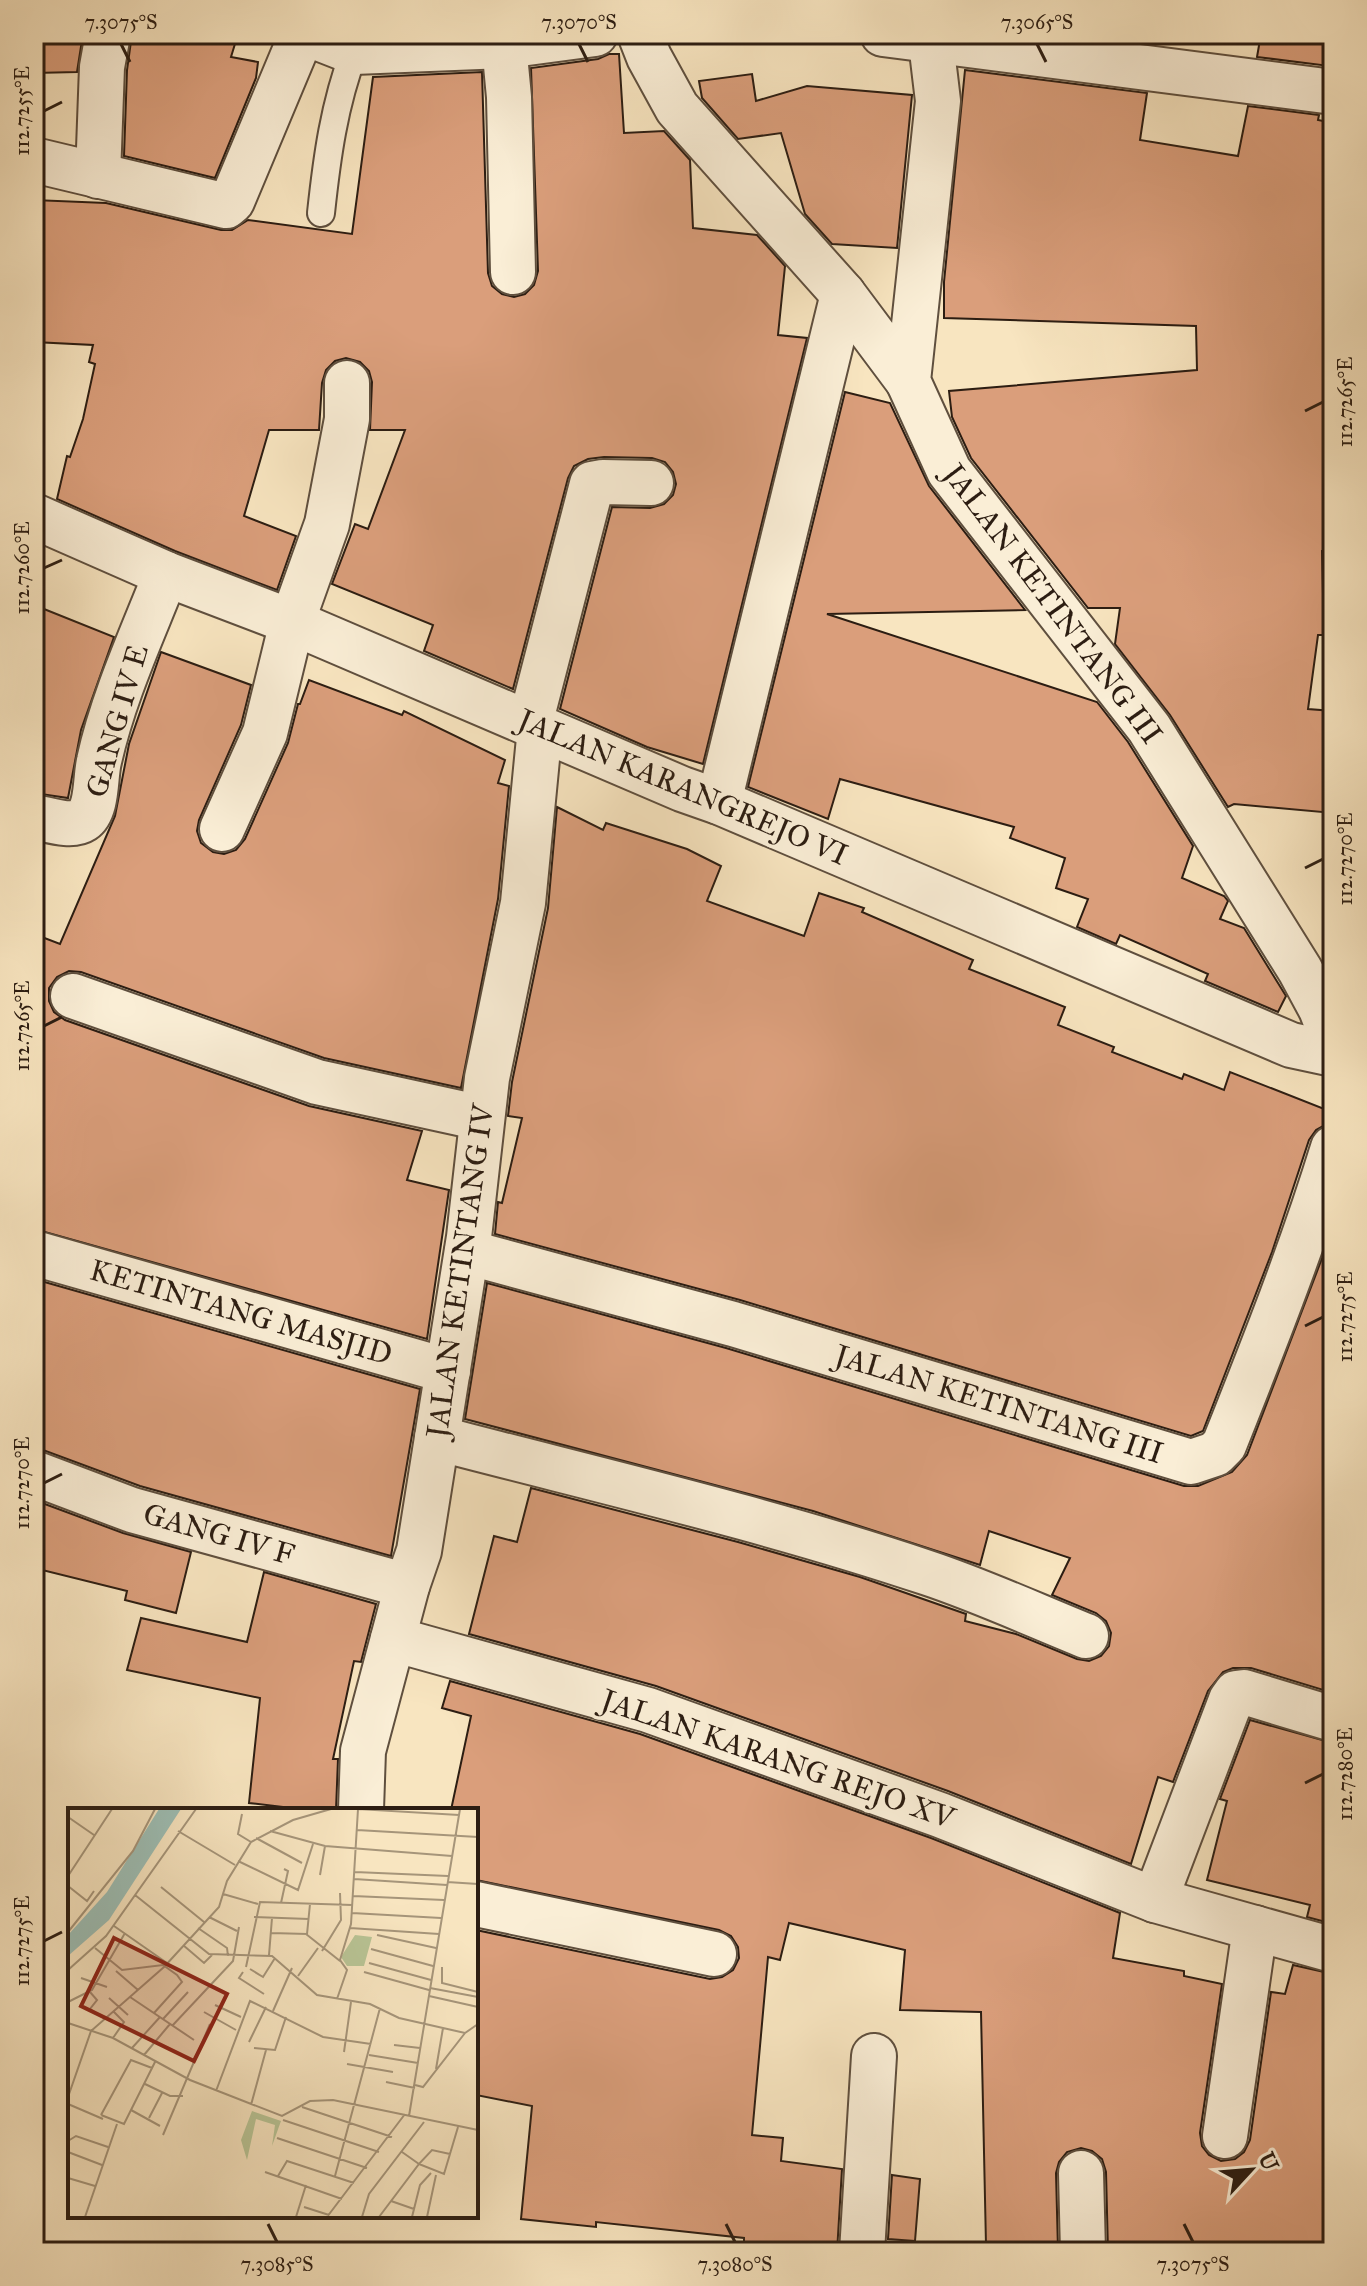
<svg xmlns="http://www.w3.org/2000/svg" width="1367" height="2286" font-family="'IM FELL Great Primer',serif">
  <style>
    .building { fill: #da9e7b; stroke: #2c1d12; stroke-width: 2 }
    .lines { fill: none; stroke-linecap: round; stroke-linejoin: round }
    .service-casing { stroke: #5f4f3e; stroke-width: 30 }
    .minor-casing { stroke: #5f4f3e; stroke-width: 48 }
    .service { stroke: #faeed6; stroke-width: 26 }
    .minor { stroke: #faeed6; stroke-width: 44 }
    .ticks { fill: none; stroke: #2c1d12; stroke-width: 3 }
    .labels { text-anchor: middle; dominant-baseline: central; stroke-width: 7; stroke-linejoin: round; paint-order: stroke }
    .street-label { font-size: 30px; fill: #2c1d12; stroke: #faeed6 }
    .inset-road { fill: none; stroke: #a6957a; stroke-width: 2 }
    .view { fill: #8f2418; fill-opacity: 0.15; stroke: #8f2418; stroke-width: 4 }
    .inset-edge { fill: none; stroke: #2c1d12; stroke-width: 4 }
    .neatline { fill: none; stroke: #2c1d12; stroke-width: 3 }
    .ticks-label { font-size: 20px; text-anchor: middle; fill: #2c1d12 }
  </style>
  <rect width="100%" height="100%" fill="#f8e5c0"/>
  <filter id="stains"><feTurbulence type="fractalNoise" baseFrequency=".0025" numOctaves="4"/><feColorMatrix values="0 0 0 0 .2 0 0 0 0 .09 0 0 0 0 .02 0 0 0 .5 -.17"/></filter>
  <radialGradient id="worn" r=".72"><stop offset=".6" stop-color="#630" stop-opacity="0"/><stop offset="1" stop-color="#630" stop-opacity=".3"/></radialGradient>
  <g class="building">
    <polygon points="34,34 83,34 77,72 34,73"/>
    <polygon points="132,34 238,34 231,57 258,62 256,78 215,178 124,156 127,70"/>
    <polygon points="1079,34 1156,34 1155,44"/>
    <polygon points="1261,34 1333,34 1329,66 1257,57"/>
    <polygon points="609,54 619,54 624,133 664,131 690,160 693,228 757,235 785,266 778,335 807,338 703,764 647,747 560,709 612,507 650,508 664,504 673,495 676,484 673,472 665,462 652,458 604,457 588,459 574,466 568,478 513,689 424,651 433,625 332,584 355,524 368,529 405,430 370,430 372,382 369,371 360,362 346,358 335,361 326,370 322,383 319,430 269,430 244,516 296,536 277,590 175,551 57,499 67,456 70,457 83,419 95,364 89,362 93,345 34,342 36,273 34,273 34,200 106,203 221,230 232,230 248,220 352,234 373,77 482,72 488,273 492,286 502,294 514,297 525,294 534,285 538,271 531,68 598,59"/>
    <polygon points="965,70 1147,93 1140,140 1238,156 1248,106 1319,115 1318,120 1333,123 1332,552 1322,551 1324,635 1318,635 1308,709 1333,711 1333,813 1234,804 1228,807 1170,715 1115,644 1120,608 1088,608 971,458 952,417 949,391 1197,370 1196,326 944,318 944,282"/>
    <polygon points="752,74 756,101 807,86 912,95 897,248 832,244 805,214 781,133 738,139 702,98 699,81"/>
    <polygon points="845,392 890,403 929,486 1025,610 827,614 1097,702 1128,742 1193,846 1182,878 1224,896 1228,901 1220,919 1244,928 1286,996 1278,1012 1205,981 1208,974 1120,935 1116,944 1077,927 1088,899 1056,888 1065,858 1010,838 1014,827 840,779 828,819 748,787"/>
    <polygon points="34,605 114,637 81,730 68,798 34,793"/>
    <polygon points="161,652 251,685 241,725 199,820 197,831 201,843 213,852 224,854 236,850 245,839 288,743 298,704 300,704 309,680 402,715 404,711 505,760 498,783 509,786 498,899 461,1088 324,1058 81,972 69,971 57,977 49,988 49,1001 54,1012 65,1020 309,1106 422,1131 407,1180 449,1190 427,1339 34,1229 34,934 60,944 115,816 129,744"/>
    <polygon points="557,807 603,830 606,823 687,849 721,866 707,901 804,936 819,893 864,908 862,912 973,960 969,969 1065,1007 1058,1025 1114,1047 1112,1052 1182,1079 1184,1074 1224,1090 1230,1072 1332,1112 1327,1124 1316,1130 1309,1140 1272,1252 1203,1431 1191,1436 740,1300 495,1234 498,1202 502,1203 522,1118 508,1116 512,1082 548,908"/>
    <polygon points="1324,1253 1333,1256 1333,1278 1324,1311 1333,1313 1333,1693 1251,1668 1233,1668 1223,1672 1208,1691 1173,1782 1158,1777 1131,1864 948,1791 656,1686 469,1634 494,1536 517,1542 531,1488 738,1542 860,1577 966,1614 965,1621 1016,1634 1077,1659 1089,1661 1101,1656 1109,1646 1111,1633 1106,1621 1096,1613 1052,1595 1070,1558 989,1531 980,1565 813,1511 465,1419 487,1283 726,1348 1184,1486 1198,1486 1232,1472 1247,1455"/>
    <polygon points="34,1279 420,1389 391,1556 140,1486 43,1450 34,1449"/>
    <polygon points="34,1500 123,1533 191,1552 176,1613 125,1600 127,1591 34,1568"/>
    <polygon points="264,1572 376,1604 361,1662 354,1661 333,1759 338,1759 336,1810 308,1810 249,1803 260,1698 127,1670 141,1618 247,1642"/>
    <polygon points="450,1681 640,1734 931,1838 1120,1913 1113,1958 1184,1971 1184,1976 1222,1984 1200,2133 1202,2146 1209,2155 1221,2161 1235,2159 1244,2152 1250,2140 1271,1992 1285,1994 1293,1965 1333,1974 1333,2252 1108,2252 1106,2172 1102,2159 1092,2151 1081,2148 1067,2152 1059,2162 1056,2173 1058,2250 1022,2251 1022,2244 986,2245 981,2012 900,2010 905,1950 789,1923 780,1960 768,1957 752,2135 783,2138 781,2161 842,2169 837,2252 744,2247 744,2238 596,2222 596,2227 521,2219 532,2106 476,2095 476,1930 710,1979 722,1977 733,1970 739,1958 738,1947 731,1936 719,1930 476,1880 476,1810 451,1810 471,1716 442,1708"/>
    <polygon points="1250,1720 1333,1743 1333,1924 1307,1917 1310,1905 1207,1880 1227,1801 1220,1799"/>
    <polygon points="892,2175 920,2179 915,2241 888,2239"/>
  </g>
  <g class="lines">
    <g class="service-casing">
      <path id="service" d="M321 213C327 157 334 105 354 52"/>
    </g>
    <g class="minor-casing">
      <g id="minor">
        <polyline points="308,34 354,52 504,46 595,34"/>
        <polyline points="503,34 509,97 513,272"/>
        <polyline points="640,34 649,57 677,108 843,294 908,381"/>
        <polyline points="883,34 1333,92"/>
        <polyline points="930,34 938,101 908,381 949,471 1149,728 1300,970 1321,1009 1333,1040"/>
        <polyline points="34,160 226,206 232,201 302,34"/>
        <polyline points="98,176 102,67 108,34"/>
        <polyline points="34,516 166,574 292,622 682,789 719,802 1291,1045 1333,1054"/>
        <polyline points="530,724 592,484 603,482 651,483"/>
        <polyline points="719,802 843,294"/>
        <path d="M34 817C47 819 71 828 83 820 98 810 95 777 99 761 113 697 142 635 166 574"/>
        <polyline points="222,829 265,733 292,622 327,524 347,419 347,383"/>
        <polyline points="73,996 317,1082 482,1118"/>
        <path d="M467 1252 733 1324 1191 1462 1215 1454 1224 1445C1263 1347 1302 1249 1333 1148"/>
        <polyline points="34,1253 448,1371"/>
        <path d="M437 1438C601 1481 767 1519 928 1573 982 1591 1034 1615 1086 1636"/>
        <polyline points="34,1473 132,1510 407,1586"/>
        <polyline points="393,1639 648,1710 940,1815 1155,1900 1333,1950"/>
        <polyline points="361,1810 363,1751 407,1586 419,1551 469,1237 487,1078 523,903 540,728"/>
        <polyline points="1155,1900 1231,1700 1236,1693 1244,1692 1333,1719"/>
        <polyline points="476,1904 714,1954"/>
        <polyline points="1225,2136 1255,1928"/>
        <polyline points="1081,2173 1083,2252"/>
        <polyline points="862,2252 874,2056"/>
      </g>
    </g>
    <use href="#service" class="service"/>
    <use href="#minor" class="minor"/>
  </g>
  <path class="ticks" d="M121 44 130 62M579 44 588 62M1037 44 1046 62M44 111 62 102M1305 411 1323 402M44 568 62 560M1305 868 1323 859M44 1026 62 1017M1305 1326 1323 1317M44 1483 62 1474M1305 1783 1323 1774M44 1941 62 1932M268 2224 277 2242M726 2224 735 2242M1184 2224 1193 2242"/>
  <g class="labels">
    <g class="street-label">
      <text transform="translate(1053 604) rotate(53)">JALAN KETINTANG III</text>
      <text transform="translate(117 721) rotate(-74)">GANG IV E</text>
      <text transform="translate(683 787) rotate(23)">JALAN KARANGREJO VI</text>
      <text transform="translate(460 1271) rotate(-82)">JALAN KETINTANG IV</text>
      <text transform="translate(241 1312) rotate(16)">KETINTANG MASJID</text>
      <text transform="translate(999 1404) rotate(17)">JALAN KETINTANG III</text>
      <text transform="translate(219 1534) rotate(16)">GANG IV F</text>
      <text transform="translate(778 1759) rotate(19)">JALAN KARANG REJO XV</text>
    </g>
  </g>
  <g transform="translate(68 1808)">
    <rect width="410" height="410" fill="#f8e5c0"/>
    <path d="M287 127 304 129 296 158H279L273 149ZM184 303 213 313 204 338 207 317 188 311 179 352 173 332Z" fill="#b9c596"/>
    <path d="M91 1H113L41 112 0 148V127L39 84Z" fill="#9dbfb6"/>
    <path class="inset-road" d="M174 6 170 26 183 34M0 9 26 27M289 22 410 29M110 23 167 57M202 23 257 38 384 48M188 30 234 55M170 53 230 82 245 36M287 64 380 68M252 67 257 38M0 68 44 1M286 71 379 77M379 74 410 76M0 78 19 93 26 83M93 79 136 114M155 86 190 96M67 87 141 146 204 148 249 187 302 196 331 210 397 225 410 216M285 88 376 92M213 95 220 63 216 61M284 105 373 110M141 109 169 123M186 109 241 111M46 118 99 155M130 120 159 140 160 148M282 120 371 126M0 124 65 43 87 1M203 125 239 126 242 96M238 126 272 153M309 127 368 140M115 137 136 155 144 147M27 140 54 162 95 157 109 167 114 174 86 205M303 141 365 158M254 143 273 112 272 85M201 147 204 110M301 155 363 172M178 159 192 94 284 97M374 159V175L410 184M182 161 195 169 207 150M0 162 38 128 128 1M48 163 70 182M175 164 171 170 196 186M296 164 361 182M230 168 250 140M13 170 39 179M362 180 410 189M22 184 29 192 22 201 37 211M361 188 410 199M62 189 126 232M41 190 60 207M269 191 279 162 272 152 283 116 290 1 391 7M0 194 24 182 57 125M147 197 173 209M205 203 224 160M136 204 168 222M95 211 120 184M0 215 45 230 122 272 214 308 242 293 265 292 410 322M104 218 165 153 171 119M45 230 56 214 46 204M181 234 198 199M326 237 352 240M64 240 92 209M186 240 207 242 218 209M276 244 283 194M76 247 102 216M301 247 350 255M279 256 325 264M368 261 375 220M318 274 347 280M77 276 102 288H115M347 277 355 279 397 225M148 283 182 193 255 229 303 236M0 289 23 223 96 159 151 99 159 73 183 34 225 12 263 1M0 296 35 311M183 297 198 242M234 299 324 329M63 302 92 318M33 307 56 316 87 254M33 307 63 252 84 260M341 308 392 1M81 310 94 285M215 312 311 344M95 327 142 216M209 330 299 360M0 333 8 328 40 339M0 344 34 357M334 344 351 356 364 342 382 346M197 364 274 391M210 368 219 353 286 375M267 368 312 200M0 370 27 378M323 393 346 401M236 399 261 407M17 409 49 316M228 409 238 377M259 409 337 306M294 409 301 386 356 314M311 409 351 356 376 366 390 319M344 409 352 377 363 365M359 409 368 367"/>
    <path class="view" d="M46 130 159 186 126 253 13 198Z"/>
    <rect width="410" height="410" class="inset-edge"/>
  </g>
  <rect width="1367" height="2286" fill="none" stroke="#f8e5c0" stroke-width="88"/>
  <g transform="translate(1251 2170) rotate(64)" stroke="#faeed6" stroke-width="6" paint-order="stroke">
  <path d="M0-6L14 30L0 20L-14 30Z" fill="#2c1d12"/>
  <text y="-12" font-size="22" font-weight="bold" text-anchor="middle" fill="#2c1d12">U</text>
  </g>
  <rect x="44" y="44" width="1279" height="2198" class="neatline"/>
  <g class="ticks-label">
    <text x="121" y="29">7.3075°S</text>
    <text x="579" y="29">7.3070°S</text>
    <text x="1037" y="29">7.3065°S</text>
    <text transform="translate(22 111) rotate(-90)" y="7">112.7255°E</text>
    <text transform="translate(1345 402) rotate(-90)" y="7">112.7265°E</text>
    <text transform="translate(22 568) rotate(-90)" y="7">112.7260°E</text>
    <text transform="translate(1345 859) rotate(-90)" y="7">112.7270°E</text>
    <text transform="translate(22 1026) rotate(-90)" y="7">112.7265°E</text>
    <text transform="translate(1345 1317) rotate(-90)" y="7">112.7275°E</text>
    <text transform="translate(22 1483) rotate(-90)" y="7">112.7270°E</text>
    <text transform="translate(1345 1774) rotate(-90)" y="7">112.7280°E</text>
    <text transform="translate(22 1941) rotate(-90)" y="7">112.7275°E</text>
    <text x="277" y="2271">7.3085°S</text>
    <text x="735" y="2271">7.3080°S</text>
    <text x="1193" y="2271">7.3075°S</text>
  </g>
  <rect width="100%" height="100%" filter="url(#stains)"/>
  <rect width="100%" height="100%" fill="url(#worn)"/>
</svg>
